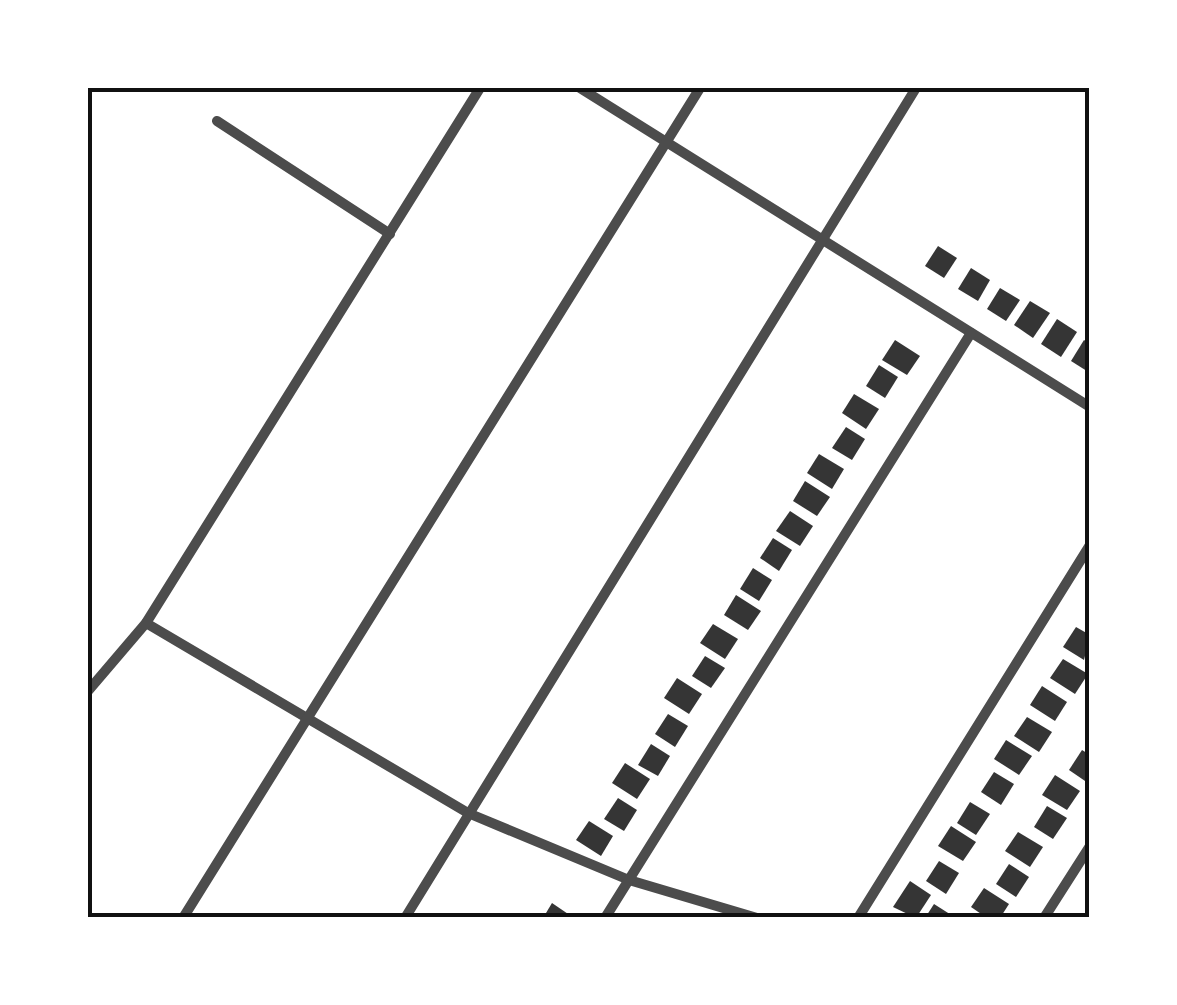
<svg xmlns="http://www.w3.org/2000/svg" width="1177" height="1005" font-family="Overpass,sans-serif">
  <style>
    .building { fill: #353535 }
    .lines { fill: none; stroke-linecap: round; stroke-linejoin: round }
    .minor { stroke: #4c4c4c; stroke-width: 10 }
    .neatline { fill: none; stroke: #111; stroke-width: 4 }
  </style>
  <rect width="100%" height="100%" fill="#fff"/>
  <g class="building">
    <polygon points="938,246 957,258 944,278 925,266"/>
    <polygon points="971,268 990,280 978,301 958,289"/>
    <polygon points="1000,288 1020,300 1006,321 987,309"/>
    <polygon points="1030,301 1050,313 1033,338 1014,325"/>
    <polygon points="1057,319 1077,332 1061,357 1041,344"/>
    <polygon points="895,340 920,356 907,375 882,360"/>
    <polygon points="1084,340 1090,344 1090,373 1071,361"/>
    <polygon points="879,365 898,377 885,398 866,386"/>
    <polygon points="854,394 879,409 866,429 842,413"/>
    <polygon points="846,427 865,439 852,460 832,448"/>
    <polygon points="819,454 844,469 832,489 807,473"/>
    <polygon points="805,481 830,497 817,516 793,501"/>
    <polygon points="790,511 813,526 800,546 776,531"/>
    <polygon points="773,538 792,550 779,571 760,558"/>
    <polygon points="753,568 772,580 759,601 740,589"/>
    <polygon points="736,595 761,611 748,630 724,615"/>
    <polygon points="713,624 738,639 725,659 700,643"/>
    <polygon points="1076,627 1090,635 1084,660 1063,647"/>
    <polygon points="705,656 725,668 711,688 692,676"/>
    <polygon points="1063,659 1088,674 1075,694 1050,678"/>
    <polygon points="677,678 702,694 689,714 664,698"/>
    <polygon points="1042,686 1067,702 1055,721 1030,705"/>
    <polygon points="668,714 688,726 675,747 655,734"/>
    <polygon points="1027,717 1052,732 1039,752 1014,736"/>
    <polygon points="1006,740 1032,756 1019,775 994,759"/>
    <polygon points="651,744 670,756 658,776 638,765"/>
    <polygon points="1082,750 1090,755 1088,783 1069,770"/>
    <polygon points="625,763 650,779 637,799 612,783"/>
    <polygon points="994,772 1014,784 1001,805 981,792"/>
    <polygon points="1055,775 1080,791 1067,810 1042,795"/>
    <polygon points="618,798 637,810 624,831 604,819"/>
    <polygon points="970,802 990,814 976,835 957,823"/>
    <polygon points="1047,806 1067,818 1053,839 1034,827"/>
    <polygon points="589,821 613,836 601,856 576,840"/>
    <polygon points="951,826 976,842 963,861 938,846"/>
    <polygon points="1018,832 1043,847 1030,867 1005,851"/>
    <polygon points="939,861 959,873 946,894 926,881"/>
    <polygon points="1009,864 1029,877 1016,897 996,884"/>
    <polygon points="910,881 931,895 916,918 893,907"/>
    <polygon points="984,888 1009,904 1000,918 987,918 971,907"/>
    <polygon points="552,903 574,918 543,918"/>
    <polygon points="934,904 956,918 925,918"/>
  </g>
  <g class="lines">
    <g class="minor">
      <polyline points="580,88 1090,407"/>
      <polyline points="217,121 390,234"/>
      <polyline points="146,623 468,813 629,880 757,918"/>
      <polyline points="88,691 146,623 480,88"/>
      <polyline points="183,918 700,88"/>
      <polyline points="405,918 916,88"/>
      <polyline points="605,918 971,333"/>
      <polyline points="858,918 1090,545"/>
      <polyline points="1044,918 1090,846"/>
    </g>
  </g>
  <rect width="1177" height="1005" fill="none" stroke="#ffffff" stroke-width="180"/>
  <rect x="90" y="90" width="997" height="825" class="neatline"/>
</svg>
